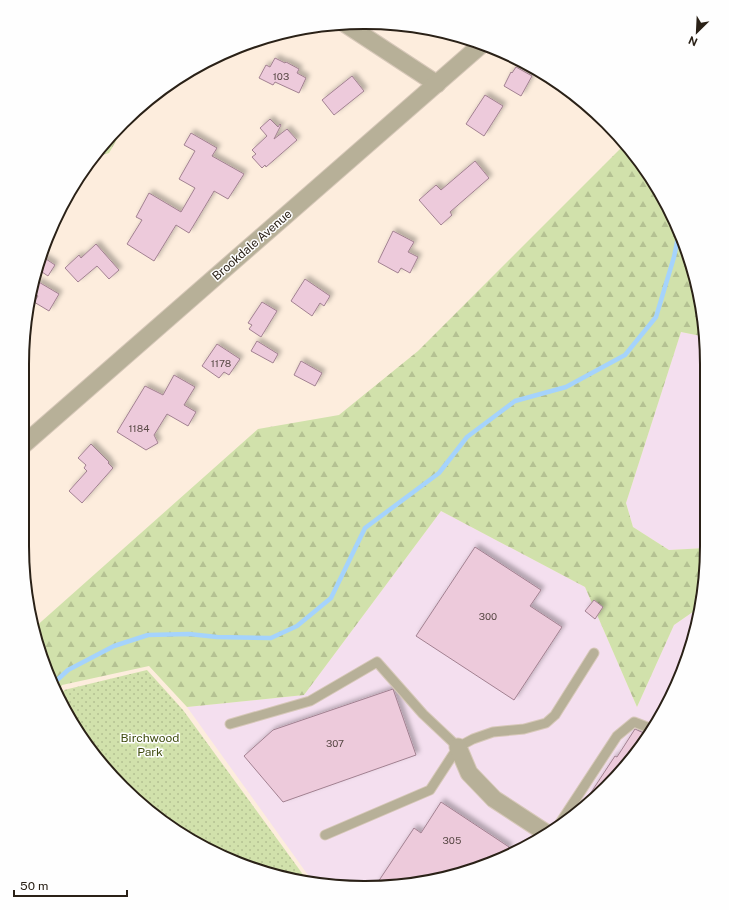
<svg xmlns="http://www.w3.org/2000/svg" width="729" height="910" font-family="'Public Sans',sans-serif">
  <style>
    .industrial { fill: #f4dfef }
    .forest { fill: url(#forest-firs) }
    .park { fill: url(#park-dots) }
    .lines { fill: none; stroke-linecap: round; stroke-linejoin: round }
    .stream { stroke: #a5d3fc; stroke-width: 4.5 }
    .building { fill: #edcadb; stroke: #a28191; filter: url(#shadow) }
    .lane-casing { stroke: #d7c8b9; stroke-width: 11 }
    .street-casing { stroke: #d7c8b9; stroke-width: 19 }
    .lane { stroke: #b7b098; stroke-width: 9 }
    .street { stroke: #b7b098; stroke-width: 17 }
    .labels { text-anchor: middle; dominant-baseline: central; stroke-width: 3; stroke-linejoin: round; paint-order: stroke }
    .number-label { font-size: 10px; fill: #5b4b48 }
    .street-label { font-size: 12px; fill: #2a2117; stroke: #fefefe }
    .park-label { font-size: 12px; fill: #3f4c0f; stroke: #fefefe }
    .rim { fill: none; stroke: #2a2117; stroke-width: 2 }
  </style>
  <defs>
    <pattern id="forest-firs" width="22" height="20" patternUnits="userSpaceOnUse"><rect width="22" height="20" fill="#d1e1ab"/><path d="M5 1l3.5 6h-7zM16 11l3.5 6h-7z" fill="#b4c192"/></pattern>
    <pattern id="park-dots" width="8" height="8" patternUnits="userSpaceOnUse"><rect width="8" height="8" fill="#d1e1ab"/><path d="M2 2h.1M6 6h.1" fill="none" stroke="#b4c192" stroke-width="1.8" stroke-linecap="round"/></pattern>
    <filter id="shadow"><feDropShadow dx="3.5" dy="-3.5" stdDeviation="2" flood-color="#0004"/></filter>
  </defs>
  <rect width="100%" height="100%" fill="#fdeddd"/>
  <g class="industrial">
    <polygon points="704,331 706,342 706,548 669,550 633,527 626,503 681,332 701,336"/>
    <polygon points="441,511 585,587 637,707 674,625 700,607 695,634 672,697 636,754 590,803 516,853 432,881 342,887 313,882 187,707 304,695"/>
  </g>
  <g class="forest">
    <polygon points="130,117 109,153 95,157 107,139"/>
    <polygon points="625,144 636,156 672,213 695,276 704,331 701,336 681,332 626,503 633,527 669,550 706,548 706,568 700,607 674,625 637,707 585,587 441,511 304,695 187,707 149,666 62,685 58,694 34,634 33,629 258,429 339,415 418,351"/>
  </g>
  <polygon class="park" points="147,670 183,710 307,880 255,870 193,842 122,788 68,717 60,698 64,690"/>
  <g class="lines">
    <polyline class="stream" points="54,683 68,670 114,646 148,635 189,634 217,637 271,638 297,626 331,598 365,528 439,473 467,437 515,401 566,387 625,355 656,317 674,257 679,232"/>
  </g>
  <g class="building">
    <polygon points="275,58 285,63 286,62 299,69 297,73 306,78 299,93 275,82 273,85 259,78 266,65 270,67"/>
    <polygon points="516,67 532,76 521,96 504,86 511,72 512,73"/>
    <polygon points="352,76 364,91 334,115 322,100"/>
    <polygon points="485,95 503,106 484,136 466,124"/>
    <polygon points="270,119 278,127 280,124 281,125 274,139 287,129 297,140 266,167 265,165 262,168 252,157 256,154 252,150 267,136 260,128"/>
    <polygon points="191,133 217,148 212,156 244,174 228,199 214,191 213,193 189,233 176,225 154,261 127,244 142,220 136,217 149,193 181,212 195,188 179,179 195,151 184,145"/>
    <polygon points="475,161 489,178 450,212 452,215 441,225 419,200 436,185 441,190"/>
    <polygon points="393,231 414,242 408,252 418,257 410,273 401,268 398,273 378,262"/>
    <polygon points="96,244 119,270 109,279 97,266 78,282 65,268 79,255 81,258"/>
    <polygon points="43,257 55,265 48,276 39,270"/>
    <polygon points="305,279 330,296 324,306 320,303 312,316 291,301"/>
    <polygon points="37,281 59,294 49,311 34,302 38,296 34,293"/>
    <polygon points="262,302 277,311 261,337 249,329 252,325 248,323"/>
    <polygon points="257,341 278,354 273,363 251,351"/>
    <polygon points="217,344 240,359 229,375 224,372 219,378 202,366"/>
    <polygon points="301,361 322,373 315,386 294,375"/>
    <polygon points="174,375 195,387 184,405 196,412 188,426 167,414 154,435 158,443 146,450 117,432 145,386 163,395"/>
    <polygon points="91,444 109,462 108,463 113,468 82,503 69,491 87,471 84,468 86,465 78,458"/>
    <polygon points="475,547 541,590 530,606 562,627 514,700 416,636"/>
    <polygon points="594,600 603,607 595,619 585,611"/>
    <polygon points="393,689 416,755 283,802 244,756 273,730"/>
    <polygon points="635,729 648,735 636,754 595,798 590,794 615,756 617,757"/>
    <polygon points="441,802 509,847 503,857 432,881 376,885 414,828 421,833"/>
  </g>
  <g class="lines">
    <g class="lane-casing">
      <g id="lane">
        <polyline points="230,724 310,701 377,662 423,714 458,747"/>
        <polyline points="560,823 617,736 634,722 652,729"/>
        <polyline points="325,835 430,790 458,747 473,739 493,732 524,729 546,723 555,715 594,653"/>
      </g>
    </g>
    <g class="street-casing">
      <g id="street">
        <polyline points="344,23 437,84"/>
        <polyline points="22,446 482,44"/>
        <polyline points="458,747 469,773 494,799 546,833"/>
      </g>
    </g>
    <use href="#lane" class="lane"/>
    <use href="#street" class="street"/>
  </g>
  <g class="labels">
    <g class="number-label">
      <text x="281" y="76">103</text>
      <text x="221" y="363">1178</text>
      <text x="139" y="428">1184</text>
      <text x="488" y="616">300</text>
      <text x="335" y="743">307</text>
      <text x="452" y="840">305</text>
    </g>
    <g class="street-label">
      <text transform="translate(252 245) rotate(-41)">Brookdale Avenue</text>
    </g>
    <g class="park-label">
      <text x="150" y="738">Birchwood<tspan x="150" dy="14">Park</tspan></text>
    </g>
  </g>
  <path d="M0 0H729V910H0ZM364 29H365A335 335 0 0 1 700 364V546A335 335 0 0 1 365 881H364A335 335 0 0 1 29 546V364A335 335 0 0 1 364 29Z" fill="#fefefe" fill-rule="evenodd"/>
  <path class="rim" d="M364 29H365A335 335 0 0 1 700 364V546A335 335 0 0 1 365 881H364A335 335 0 0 1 29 546V364A335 335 0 0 1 364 29Z"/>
  <g transform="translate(697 32) rotate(204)" stroke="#fefefe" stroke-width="3" paint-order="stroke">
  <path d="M0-3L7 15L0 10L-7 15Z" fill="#2a2117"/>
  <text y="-6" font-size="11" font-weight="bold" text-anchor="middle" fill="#2a2117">N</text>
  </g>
  <path d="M14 890v6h113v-6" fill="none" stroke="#2a2117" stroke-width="2"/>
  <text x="20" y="890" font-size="12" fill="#2a2117" stroke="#fefefe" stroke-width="3" paint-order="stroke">50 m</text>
</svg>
